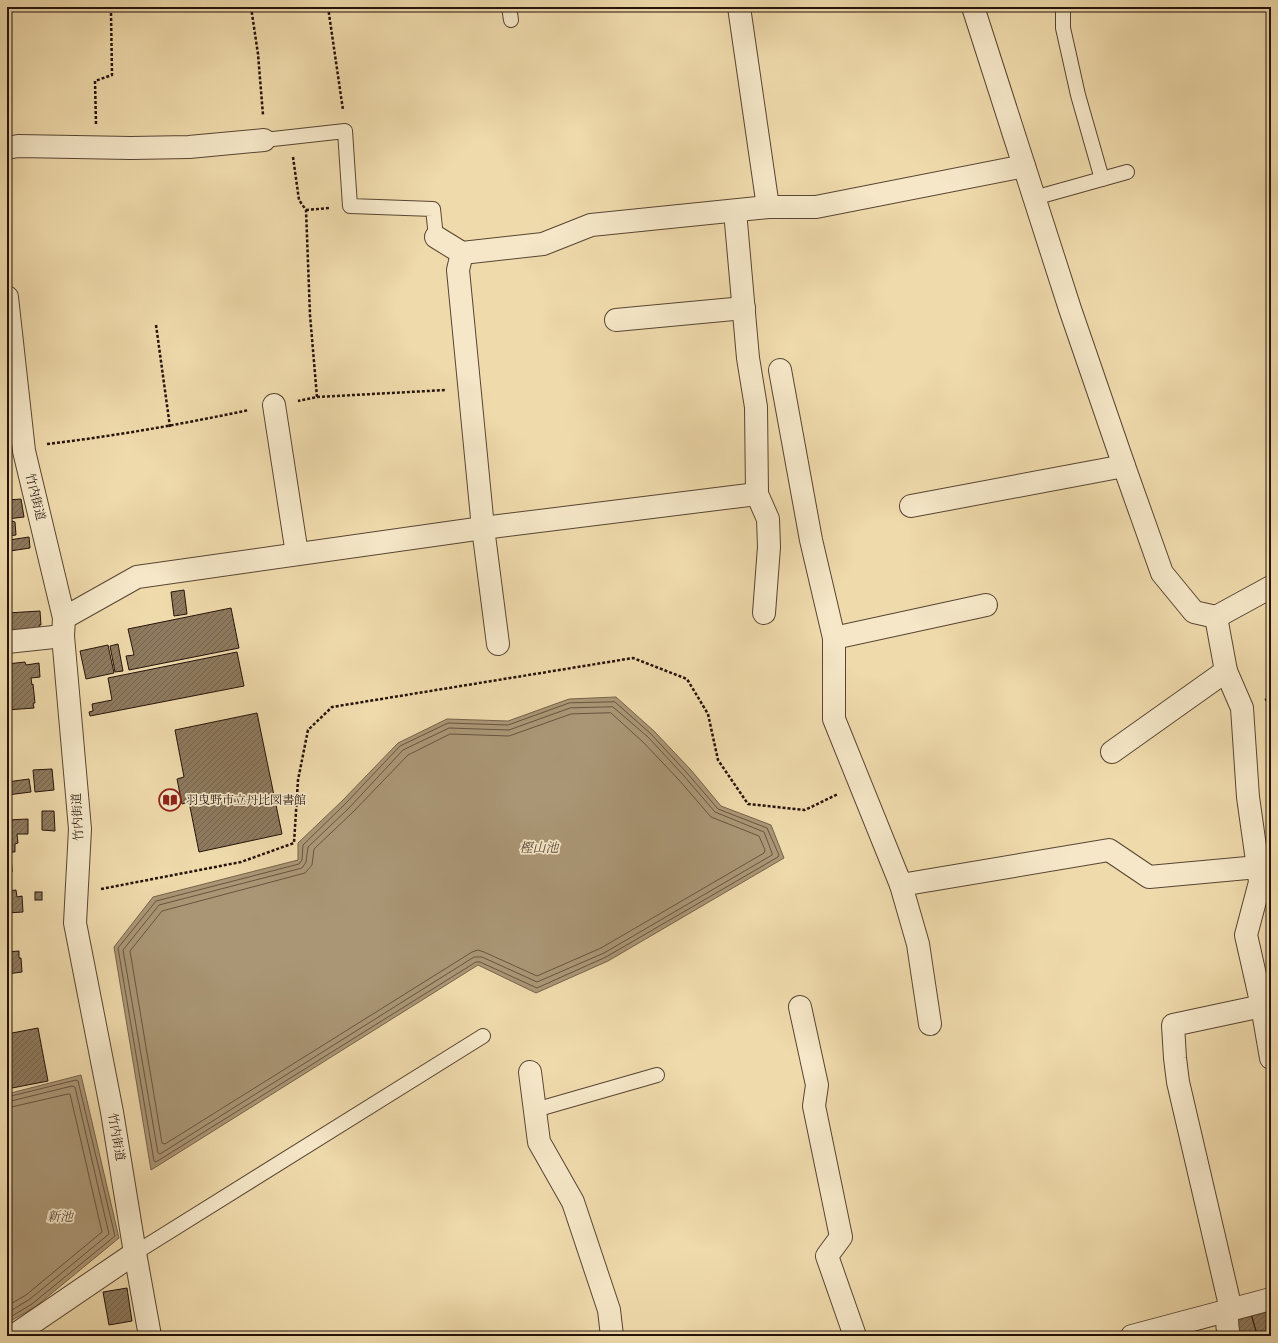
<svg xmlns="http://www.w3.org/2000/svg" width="1278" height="1343" font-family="'IM FELL English','Noto Serif JP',serif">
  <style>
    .water { fill: #aa9675; stroke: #75624b }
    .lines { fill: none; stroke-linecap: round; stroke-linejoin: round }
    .shore { stroke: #685440; stroke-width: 1 }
    .building { fill: url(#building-hatch); stroke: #25130b }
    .service-casing { stroke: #584533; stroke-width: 16 }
    .minor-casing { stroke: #584533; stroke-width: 24 }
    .path { stroke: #25130b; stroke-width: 2.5; stroke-dasharray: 3 2; stroke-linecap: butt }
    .service { stroke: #f5e7c8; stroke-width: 14 }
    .minor { stroke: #f5e7c8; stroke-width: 22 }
    .labels { text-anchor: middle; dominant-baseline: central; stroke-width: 3.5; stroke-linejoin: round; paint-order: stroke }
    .street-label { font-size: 12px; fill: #25130b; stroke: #f5e7c8 }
    .poi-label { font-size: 12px; fill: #25130b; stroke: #f5e7c8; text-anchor: start }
    .water-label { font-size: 13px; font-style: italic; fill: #5a4735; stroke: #f5e7c8 }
  </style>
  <defs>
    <pattern id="building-hatch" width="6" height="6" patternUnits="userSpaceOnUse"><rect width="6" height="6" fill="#8e7a5e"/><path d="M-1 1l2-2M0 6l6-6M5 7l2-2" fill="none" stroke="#74634c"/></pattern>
  </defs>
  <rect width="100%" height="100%" fill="#efdaab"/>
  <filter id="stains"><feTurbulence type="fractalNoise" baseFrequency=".005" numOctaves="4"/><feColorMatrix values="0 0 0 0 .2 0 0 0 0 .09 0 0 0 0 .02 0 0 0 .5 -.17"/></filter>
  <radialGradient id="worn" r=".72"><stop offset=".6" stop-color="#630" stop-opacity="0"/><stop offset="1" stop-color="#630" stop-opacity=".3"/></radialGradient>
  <g class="water">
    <polygon points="616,697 654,731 691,770 721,806 771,825 784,858 608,961 536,993 478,965 151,1170 114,947 153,897 298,860 298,843 342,801 398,743 447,719 508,721 569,699"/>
    <polygon points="81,1075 119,1238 35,1307 7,1323 7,1094"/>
  </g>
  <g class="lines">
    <g class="shore">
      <polygon points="615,702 651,734 687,773 718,809 767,828 779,855 778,857 606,957 537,988 480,962 476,962 156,1162 154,1161 118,948 156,901 299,864 302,860 303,845 345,804 400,746 448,723 508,725 569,703"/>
      <polygon points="613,707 648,737 684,776 715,812 764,832 772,853 772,855 604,953 537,982 482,957 474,957 160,1154 158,1153 123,950 159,905 302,868 306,862 308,847 349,808 403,750 449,728 509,730 570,708"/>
      <polygon points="611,713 643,742 679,780 711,817 759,836 765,850 764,853 601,948 537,976 484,952 478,950 472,952 165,1144 162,1143 130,951 162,911 305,873 312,865 314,849 353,812 408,755 450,734 509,736 571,714"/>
      <polyline points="7,1097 76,1080 78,1081 115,1236 32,1304 7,1319"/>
      <polyline points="7,1102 72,1086 75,1087 109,1234 30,1299 7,1313"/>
      <polyline points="7,1108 68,1094 70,1094 102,1232 26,1295 7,1306"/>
    </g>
  </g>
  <g class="building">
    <polygon points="21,499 24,517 7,519 7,500"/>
    <polygon points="12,521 15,522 16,535 7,536 7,522"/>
    <polygon points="29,537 30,548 10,551 9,540"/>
    <polygon points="184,590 187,614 174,616 171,592"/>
    <polygon points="231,608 239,648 129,670 126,656 134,655 128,629"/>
    <polygon points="40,611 41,625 39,625 40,629 7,631 7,613"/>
    <polygon points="118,644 123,671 115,672 110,646"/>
    <polygon points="108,645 114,673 86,679 80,651"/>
    <polygon points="237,652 244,686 90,716 89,712 93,711 92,704 112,700 108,678"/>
    <polygon points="25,662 26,665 39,663 40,677 31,678 32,685 33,684 35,703 33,703 34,708 7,710 7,664"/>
    <polygon points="257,713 282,834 199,852 189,802 182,804 177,779 184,777 175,730"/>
    <polygon points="52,769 54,790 35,792 33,770"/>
    <polygon points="29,779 31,792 7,795 7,782"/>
    <polygon points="42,811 54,811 55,831 42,830"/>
    <polygon points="28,819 28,834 17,834 18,843 15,844 15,852 11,852 12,872 7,872 7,820"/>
    <polygon points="16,890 17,897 22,896 23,912 7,913 7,891"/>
    <rect x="35" y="892" width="7" height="8"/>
    <polygon points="19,951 19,958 21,958 22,972 7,974 7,952"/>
    <polygon points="38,1028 48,1081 7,1089 7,1034"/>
    <polygon points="127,1288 132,1321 109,1325 103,1292"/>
    <polygon points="1268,1309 1271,1319 1271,1332 1257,1335 1251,1313"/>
    <polygon points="1251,1314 1257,1335 1237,1336 1233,1319"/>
  </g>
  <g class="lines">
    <g class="service-casing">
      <g id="service">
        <polyline points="509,7 511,20"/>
        <polyline points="1063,7 1063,28 1078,95 1102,179"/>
        <polyline points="264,140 345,131 350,206 433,209 436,237"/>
        <polyline points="1034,198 1127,172"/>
        <polyline points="535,1110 657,1075"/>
        <polyline points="135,1253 483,1036"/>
      </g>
    </g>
    <g class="minor-casing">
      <g id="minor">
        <polyline points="739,7 768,207"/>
        <path d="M973 7 1070 309 1124 466 1162 573 1194 612 1216 617 1226 671 1242 708 1248 797 1260 882 1246 935 1262 1006 1173 1025 1175 1058 1178 1082 1229 1301C1226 1314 1226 1323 1229 1336"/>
        <polyline points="7,148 18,146 131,148 189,147 264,140"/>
        <polyline points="735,211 748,358 756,407 757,494 768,519 769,547 764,613"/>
        <polyline points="436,237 462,253 543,244 591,225 768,207 816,207 1024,166"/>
        <polyline points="462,253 458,270 483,528 498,644"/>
        <polyline points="7,297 24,451 64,618 63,636 80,829 75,923 112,1112 135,1253 150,1336"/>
        <polyline points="616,320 744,308"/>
        <polyline points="780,370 811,540 834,638 834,719 901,885 1109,850 1149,877 1258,867"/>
        <polyline points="274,405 297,554"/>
        <polyline points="911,506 1124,466"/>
        <polyline points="1216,617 1271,587"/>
        <polyline points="64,618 137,577 483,528 757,494"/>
        <polyline points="834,638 986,605"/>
        <polyline points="7,642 63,636"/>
        <polyline points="1112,752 1226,671"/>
        <polyline points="901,885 918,944 930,1024"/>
        <polyline points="1262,1006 1271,1058"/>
        <polyline points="800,1007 817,1085 814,1106 841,1237 827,1256 855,1336"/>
        <polyline points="530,1072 539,1142 573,1202 609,1310 612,1336"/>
        <polyline points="13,1336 135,1253"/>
        <polyline points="1132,1336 1271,1299"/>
      </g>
    </g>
    <g class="path">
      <polyline points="251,7 258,54 263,115"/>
      <polyline points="328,7 343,110"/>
      <polyline points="96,124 95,81 112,75 111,13 108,7"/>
      <polyline points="293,157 299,200 306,210 310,315 317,397 298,401"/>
      <polyline points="306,210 329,208"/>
      <polyline points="156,325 170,427"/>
      <polyline points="317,397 446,390"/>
      <path d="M47 444C116 436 182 424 249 410"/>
      <polyline points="1265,700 1271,698"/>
      <polyline points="101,889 241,862 294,843 298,780 308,730 332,707 633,658 687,679 708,714 718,760 748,804 805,810 838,794"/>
    </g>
    <use href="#service" class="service"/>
    <use href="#minor" class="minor"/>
  </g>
  <defs>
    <g id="library-ring" transform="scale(1.15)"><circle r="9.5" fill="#f5e7c8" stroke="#8f2418" stroke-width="1.5"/><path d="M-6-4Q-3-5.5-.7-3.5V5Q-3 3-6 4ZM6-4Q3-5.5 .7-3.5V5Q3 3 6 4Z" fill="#8f2418"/></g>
  </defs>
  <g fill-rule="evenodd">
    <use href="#library-ring" x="170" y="800"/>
  </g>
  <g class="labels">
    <g class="street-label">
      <text transform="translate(35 497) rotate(76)">竹内街道</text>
      <text transform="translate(78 817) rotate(-93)">竹内街道</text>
      <text transform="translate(116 1137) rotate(80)">竹内街道</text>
    </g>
    <g class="poi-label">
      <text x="186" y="800">羽曳野市立丹比図書館</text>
    </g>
    <g class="water-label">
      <text x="539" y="848">樫山池</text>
      <text x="60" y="1217">新池</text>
    </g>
  </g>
  <rect width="1278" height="1343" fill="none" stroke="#efdaab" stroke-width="24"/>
  <rect x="8" y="8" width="1262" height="1327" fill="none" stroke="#25130b" stroke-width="2"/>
  <rect x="12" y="12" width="1254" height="1319" fill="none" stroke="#25130b"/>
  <rect width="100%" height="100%" filter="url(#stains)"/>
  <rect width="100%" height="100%" fill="url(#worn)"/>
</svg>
